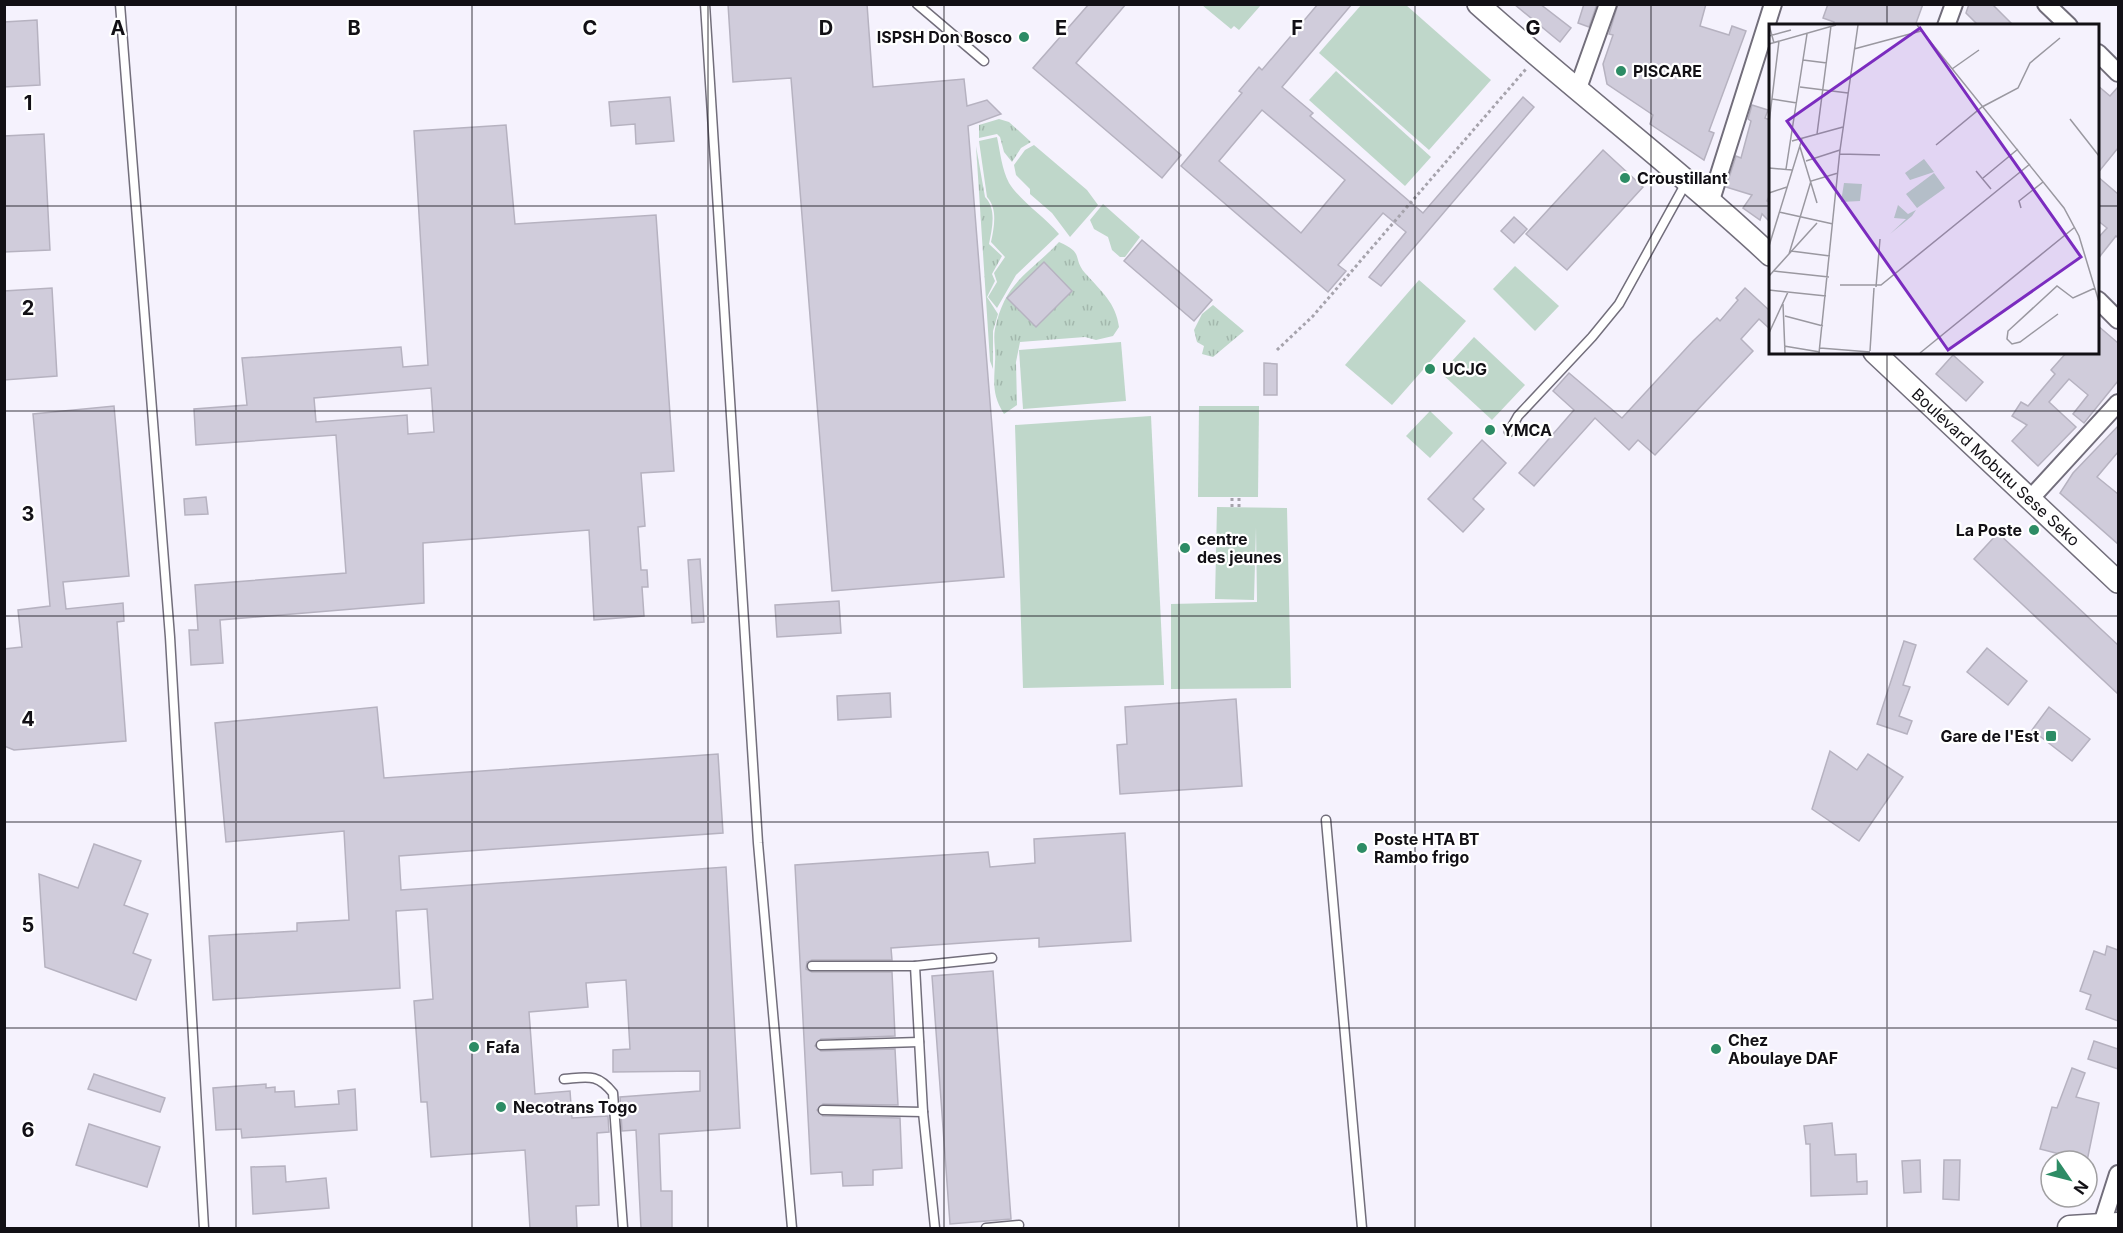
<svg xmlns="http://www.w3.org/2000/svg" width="2123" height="1233" font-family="Inter,sans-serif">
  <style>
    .grass { fill: url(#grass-tufts) }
    .green { fill: #bfd7ca }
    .building { fill: #d0ccdb; stroke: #b6b2c0; stroke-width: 1.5; fill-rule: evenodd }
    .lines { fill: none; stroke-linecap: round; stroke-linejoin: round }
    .service-casing { stroke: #726e7b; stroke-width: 11 }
    .minor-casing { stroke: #726e7b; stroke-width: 20 }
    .tertiary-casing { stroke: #726e7b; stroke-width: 24 }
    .secondary-casing { stroke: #726e7b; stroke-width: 27 }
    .path { stroke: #a6a3ac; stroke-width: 3; stroke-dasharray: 3 3; stroke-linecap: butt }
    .service { stroke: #fff; stroke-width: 8 }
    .minor { stroke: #fff; stroke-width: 16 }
    .tertiary { stroke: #fff; stroke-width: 21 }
    .secondary { stroke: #fff; stroke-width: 24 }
    .grid { fill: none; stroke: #121015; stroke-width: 1.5; stroke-opacity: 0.55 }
    .poi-dot { fill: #2d8c65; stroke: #fff; stroke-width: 2 }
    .labels { text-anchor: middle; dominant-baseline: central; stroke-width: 4.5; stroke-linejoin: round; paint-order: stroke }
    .poi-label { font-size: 16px; font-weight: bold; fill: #121015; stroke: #fff; text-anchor: start }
    .street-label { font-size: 16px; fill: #121015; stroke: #fff }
    .inset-road { fill: none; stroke: #9a98a0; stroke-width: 1.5 }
    .view { fill: #7b2cbf; fill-opacity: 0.15; stroke: #7b2cbf; stroke-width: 3 }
    .inset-edge { fill: none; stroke: #121015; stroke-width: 3 }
    .grid-label { font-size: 20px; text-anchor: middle; font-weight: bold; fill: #121015; stroke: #fff; stroke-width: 4.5; stroke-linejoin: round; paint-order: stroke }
  </style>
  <defs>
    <pattern id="grass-tufts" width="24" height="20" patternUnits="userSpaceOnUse" patternTransform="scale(1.5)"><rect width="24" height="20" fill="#bfd7ca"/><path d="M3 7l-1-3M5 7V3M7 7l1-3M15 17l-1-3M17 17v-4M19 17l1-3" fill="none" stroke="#a3b8ad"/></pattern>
  </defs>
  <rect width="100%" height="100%" fill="#f5f2fd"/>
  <g class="grass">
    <polygon points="999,119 1009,122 1031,142 1021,148 1012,162 1004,152 1000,137 997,134 979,138 979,125"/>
    <path d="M976 146 985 197C997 209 992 229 989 244L1002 256 992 274 995 281 987 297 998 314 993 331V369L990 361Z"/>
    <path d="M1059 242C1085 253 1072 258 1085 273 1101 291 1116 303 1119 327L1113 336 1096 340 1085 337 1020 342 1016 362 1017 405 1004 414C992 395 994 383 995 362 996 351 993 339 995 329 1005 281 1029 274 1059 242Z"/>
    <polygon points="1213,305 1244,331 1213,357 1202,354 1204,346 1197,342 1194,330 1202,314"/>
  </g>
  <g class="green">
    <polygon points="1362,4 1406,5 1491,80 1429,150 1319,53"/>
    <polygon points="1202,5 1261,5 1239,30 1234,26 1231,29"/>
    <polygon points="1336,71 1431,157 1405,186 1309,100"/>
    <path d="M997 137C1000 151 1002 170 1009 183 1021 202 1044 216 1059 234L1016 275 997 308 988 297 997 282 994 273 1005 257 991 242C994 227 998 209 987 197L979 141Z"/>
    <polygon points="1034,145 1087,190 1098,205 1070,237 1052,213 1030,194 1030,189 1016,175 1014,165 1025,150"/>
    <polygon points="1103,204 1140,237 1125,257 1120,257 1112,250 1108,237 1094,229 1090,220"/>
    <polygon points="1515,266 1559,306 1535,331 1493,289"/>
    <polygon points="1419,280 1466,321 1392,405 1345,365"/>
    <polygon points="1474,337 1525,385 1492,420 1441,373"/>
    <polygon points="1121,342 1126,401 1023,409 1019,350"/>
    <polygon points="1199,406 1259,406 1258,497 1198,497"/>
    <polygon points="1430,411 1453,433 1430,458 1406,436"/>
    <polygon points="1151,416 1164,685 1023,688 1015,425"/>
    <polygon points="1217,507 1287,508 1291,688 1171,689 1171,604 1257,602 1256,527 1254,600 1215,599"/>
  </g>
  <g class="building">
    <polygon points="728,4 867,4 873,87 964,79 967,106 987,100 1001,114 968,126 1004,577 832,591 791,78 733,82"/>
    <polygon points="1089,4 1126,4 1076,63 1181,155 1162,178 1033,68"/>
    <path d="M1318 4H1352L1282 87 1313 113 1310 116 1423 213 1523 97 1534 107 1381 286 1369 277 1406 232 1383 213 1338 265 1346 271 1328 292 1181 166 1242 93 1239 91 1259 67 1262 70ZM1262 110 1345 180 1301 233 1219 161Z"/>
    <polygon points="1514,4 1540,4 1571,28 1560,42"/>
    <polygon points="1584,4 1597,4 1589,27 1578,23"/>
    <polygon points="1618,4 1706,4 1700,26 1729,35 1732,26 1746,31 1709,131 1714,133 1704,160 1650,124 1653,115 1607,84 1603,64 1613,35 1609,34"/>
    <polygon points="1828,4 1923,4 1915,26 1833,26 1834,22 1823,18"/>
    <polygon points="1969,4 1992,4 2014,26 1979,26 1966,13"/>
    <polygon points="37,20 40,85 4,87 4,22"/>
    <polygon points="2097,85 2110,96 2118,87 2118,148 2097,174"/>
    <polygon points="670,97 674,141 636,144 635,124 611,126 609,102"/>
    <polygon points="1752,105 1768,110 1765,118 1770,120 1770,194 1767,201 1770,203 1770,222 1762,214 1760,220 1743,208 1752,195 1726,187 1736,156 1741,158 1751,121 1748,119"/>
    <path d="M506 125 515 224 656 215 674 471 641 473 645 526 638 527 641 570H647L648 587H642L644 616 594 620 589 530 423 543 424 603 220 620 223 663 191 665 189 630H198L195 585 346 573 336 435 196 445 194 409 247 405 242 358 401 347 403 367 428 365 414 131ZM431 388 434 432 408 434 407 415 316 422 314 398Z"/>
    <polygon points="44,134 50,250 4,252 4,136"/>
    <polygon points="1603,150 1643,187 1567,270 1526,234"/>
    <polygon points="2097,176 2118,194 2118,238 2116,236 2097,260 2097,239 2107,228 2097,220"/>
    <polygon points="1514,217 1527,229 1514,243 1501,231"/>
    <polygon points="1142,240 1212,300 1194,321 1124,261"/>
    <polygon points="1044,262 1072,291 1036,327 1007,298"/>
    <polygon points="52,288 57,376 4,380 4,291"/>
    <polygon points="1745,288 1770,311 1770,329 1759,319 1741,339 1753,351 1655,455 1638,440 1629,450 1595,418 1534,486 1519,473 1574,410 1553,391 1569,373 1622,418 1693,341 1717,318 1720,321 1738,300 1736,298"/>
    <polygon points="2097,325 2118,343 2118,381 2084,423 2073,414 2088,395 2069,379 2049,402 2076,427 2038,466 2012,441 2027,425 2012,416 2021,402 2028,406 2055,374 2051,370 2067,352 2097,352"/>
    <polygon points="1953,355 1983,382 1966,401 1936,374"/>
    <polygon points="1264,363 1277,364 1277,395 1264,395"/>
    <polygon points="114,406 129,576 63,582 66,609 123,603 124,621 117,622 126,741 14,750 4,746 4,649 22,647 18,610 50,606 33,414"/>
    <polygon points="2118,426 2118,452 2097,477 2118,494 2118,544 2060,493 2073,473"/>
    <polygon points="1482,440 1506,463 1473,499 1484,509 1463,532 1428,499"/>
    <polygon points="206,497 208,514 185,515 184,499"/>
    <polygon points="1998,533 2118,645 2118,694 1974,559"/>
    <polygon points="700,559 704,622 692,623 688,560"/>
    <polygon points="839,601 841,633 777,637 775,605"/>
    <polygon points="1904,641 1916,645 1903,685 1910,687 1899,716 1912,721 1907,734 1877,724"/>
    <polygon points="1987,648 2027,681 2008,705 1967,672"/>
    <polygon points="890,693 891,717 838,720 837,696"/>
    <polygon points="1236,699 1242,786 1120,794 1117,745 1127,744 1125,707"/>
    <polygon points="377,707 384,778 718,754 723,833 399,856 401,890 726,867 740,1128 659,1134 661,1191 672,1191 672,1228 641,1228 636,1130 622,1131 620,1097 700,1091 700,1071 613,1072 613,1050 630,1049 626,980 586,983 588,1007 529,1012 535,1094 570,1091 572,1118 608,1116 609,1132 597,1133 599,1205 576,1206 577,1228 530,1228 525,1150 431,1157 427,1102 421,1102 414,1001 433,999 427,909 396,911 400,988 213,1000 209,936 297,931 297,923 349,920 344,831 226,842 215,723"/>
    <polygon points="2049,707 2090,739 2072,761 2032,730"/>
    <polygon points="1830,751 1857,770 1868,754 1903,777 1859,841 1812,809"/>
    <polygon points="1125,833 1131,941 1039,947 1039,938 1006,940 891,948 892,960 812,960 807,962 806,969 812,972 892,972 895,1036 821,1039 815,1046 821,1051 895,1049 898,1105 823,1104 817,1110 823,1116 900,1118 902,1168 873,1170 873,1185 843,1186 842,1172 811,1174 795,865 988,852 990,867 1035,863 1034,839"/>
    <polygon points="94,844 141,861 124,905 148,914 133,953 151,960 136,1000 45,967 39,874 78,888"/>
    <polygon points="2107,946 2118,950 2118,1021 2086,1009 2091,995 2080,991 2094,951 2105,955"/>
    <polygon points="993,971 1011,1219 950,1224 932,976"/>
    <polygon points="2094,1041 2118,1049 2118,1069 2088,1059"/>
    <polygon points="2072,1068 2085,1073 2076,1097 2099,1103 2087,1161 2040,1149 2052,1107 2057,1108"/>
    <polygon points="94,1074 165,1098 160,1112 88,1089"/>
    <polygon points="266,1084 266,1088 275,1087 275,1092 294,1091 295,1107 339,1104 338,1091 355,1089 357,1130 242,1138 241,1129 216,1130 213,1088"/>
    <polygon points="1832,1123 1835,1155 1856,1154 1857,1182 1867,1181 1867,1194 1811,1196 1810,1144 1806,1144 1804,1126"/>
    <polygon points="89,1124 160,1147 147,1187 76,1165"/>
    <polygon points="1920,1160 1921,1192 1904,1193 1902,1161"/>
    <polygon points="1944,1160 1960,1160 1959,1200 1943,1199"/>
    <polygon points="285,1166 286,1182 326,1178 329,1208 253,1214 251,1167"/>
  </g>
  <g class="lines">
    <g class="service-casing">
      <g id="service">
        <polyline points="120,4 170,637 204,1228"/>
        <polyline points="705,4 758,843 792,1228"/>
        <polyline points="917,4 984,61"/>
        <polyline points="1509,432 1518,416 1592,337 1619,304 1687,181"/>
        <polyline points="1326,820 1362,1228"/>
        <polyline points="812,966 915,966 992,958"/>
        <polyline points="915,966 923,1112 935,1228"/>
        <polyline points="821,1045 919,1042"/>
        <path d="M564 1079C588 1077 597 1073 613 1093L623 1228"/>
        <polyline points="823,1110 923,1112"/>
        <polyline points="986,1228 1019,1225"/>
      </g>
    </g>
    <g class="minor-casing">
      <g id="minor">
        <polyline points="2046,4 2069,26"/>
        <polyline points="1946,26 1954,4"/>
        <polyline points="2098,53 2118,73"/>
        <polyline points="1577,91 1608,4"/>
        <polyline points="1711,200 1773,4"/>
        <polyline points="2098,300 2118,320"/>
        <polyline points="2030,499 2118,403"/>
        <polyline points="2101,1227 2118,1174"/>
      </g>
    </g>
    <g class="tertiary-casing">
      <g id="tertiary">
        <path d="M1478 4C1574 90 1677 168 1770 255"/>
        <polyline points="1874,352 2118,582"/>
      </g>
    </g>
    <g class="secondary-casing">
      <polyline id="secondary" points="2070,1228 2118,1225"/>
    </g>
    <g class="path">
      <polyline points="1277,350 1313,316 1526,69"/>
      <polyline points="1232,507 1232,497"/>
      <polyline points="1239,507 1239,497"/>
    </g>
    <use href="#service" class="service"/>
    <use href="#minor" class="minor"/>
    <use href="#tertiary" class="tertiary"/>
    <use href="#secondary" class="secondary"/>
  </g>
  <path class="grid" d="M236 4V1228M472 4V1228M708 4V1228M944 4V1228M1179 4V1228M1415 4V1228M1651 4V1228M1887 4V26M4 206H1770M2098 206H2118M1887 352V1228M4 411H2118M4 616H2118M4 822H2118M4 1028H2118"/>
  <g class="poi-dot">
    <circle cx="1024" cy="37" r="6"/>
    <circle cx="1621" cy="71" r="6"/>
    <circle cx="1625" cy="178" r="6"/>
    <circle cx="1430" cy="369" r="6"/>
    <circle cx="1490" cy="430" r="6"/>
    <circle cx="2034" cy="530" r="6"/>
    <circle cx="1185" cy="548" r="6"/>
    <rect x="2045" y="730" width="12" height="12" rx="3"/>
    <circle cx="1362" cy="848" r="6"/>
    <circle cx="474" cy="1047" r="6"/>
    <circle cx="1716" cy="1049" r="6"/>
    <circle cx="501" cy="1107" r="6"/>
  </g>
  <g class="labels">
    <g class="poi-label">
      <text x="1012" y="37" text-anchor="end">ISPSH Don Bosco</text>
      <text x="1633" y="71">PISCARE</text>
      <text x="1637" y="178">Croustillant</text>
      <text x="1442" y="369">UCJG</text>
      <text x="1502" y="430">YMCA</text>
      <text x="2022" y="530" text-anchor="end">La Poste</text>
      <text x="1197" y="539">centre<tspan x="1197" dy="18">des jeunes</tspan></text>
      <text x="2039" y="736" text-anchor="end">Gare de l'Est</text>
      <text x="1374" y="839">Poste HTA BT<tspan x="1374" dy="18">Rambo frigo</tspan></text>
      <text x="1728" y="1040">Chez<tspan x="1728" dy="18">Aboulaye DAF</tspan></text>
      <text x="486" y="1047">Fafa</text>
      <text x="513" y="1107">Necotrans Togo</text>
    </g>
    <g class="street-label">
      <text transform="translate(1996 467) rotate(43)">Boulevard Mobutu Sese Seko</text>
    </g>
  </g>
  <g transform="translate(1769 24)">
    <rect width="330" height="330" fill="#f5f2fd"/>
    <path d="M129 181 139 190 147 186 143 192 121 210 137 195 125 194Z" fill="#bfd7ca"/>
    <path d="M155 135 165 148 141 156 136 149ZM165 149 176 164 148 184 137 170ZM75 159 93 160 91 177 72 178Z" fill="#bfd7ca"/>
    <path class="inset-road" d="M0 1 5 19M148 1 295 184 310 212 330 278M0 12 22 6M0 20 67 1M85 25 152 7M34 36 58 39M183 45 210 26M31 63 79 69M3 75 28 79M301 95 330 132M0 99 10 17M48 110 62 2M23 117 74 103M167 121 213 83 249 64 261 39 291 14M31 123 48 179M71 130 111 131M37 137 71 126M0 144 23 146M17 145 38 10M207 147 222 165M214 154 249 125M0 169 18 163M252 184 250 177 274 158M10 188 64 200M0 222 33 115M22 227 61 232M20 230 42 157 69 149M5 247 60 253M0 252 48 199M71 261H112L261 140M107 263 111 215M0 266 57 272M14 280 16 329M289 290 251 318 243 320 238 315 239 307 288 262 304 274 326 264M16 292 54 302M0 309 19 268M15 322 51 328M51 324 101 328M101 327 105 264M50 329 71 126 89 1M151 329 306 203"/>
    <path class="view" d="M151 4 312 233 179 326 18 97Z"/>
    <rect width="330" height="330" class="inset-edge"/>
  </g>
  <g class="grid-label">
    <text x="118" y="35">A</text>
    <text x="354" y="35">B</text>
    <text x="590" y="35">C</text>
    <text x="826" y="35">D</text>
    <text x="1061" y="35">E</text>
    <text x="1297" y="35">F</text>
    <text x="1533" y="35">G</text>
    <text x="28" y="110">1</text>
    <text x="28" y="315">2</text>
    <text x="28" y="521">3</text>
    <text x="28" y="726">4</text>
    <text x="28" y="932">5</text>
    <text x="28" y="1137">6</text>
  </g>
  <rect width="2123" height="1233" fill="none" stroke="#121015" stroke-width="12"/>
  <g transform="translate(2069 1179) rotate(125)"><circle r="28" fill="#ffffff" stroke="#a09fa1" stroke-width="1.5"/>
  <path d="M0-4.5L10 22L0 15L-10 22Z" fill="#2d8c65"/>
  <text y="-9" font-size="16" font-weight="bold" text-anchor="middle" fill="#121015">N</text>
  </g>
</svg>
